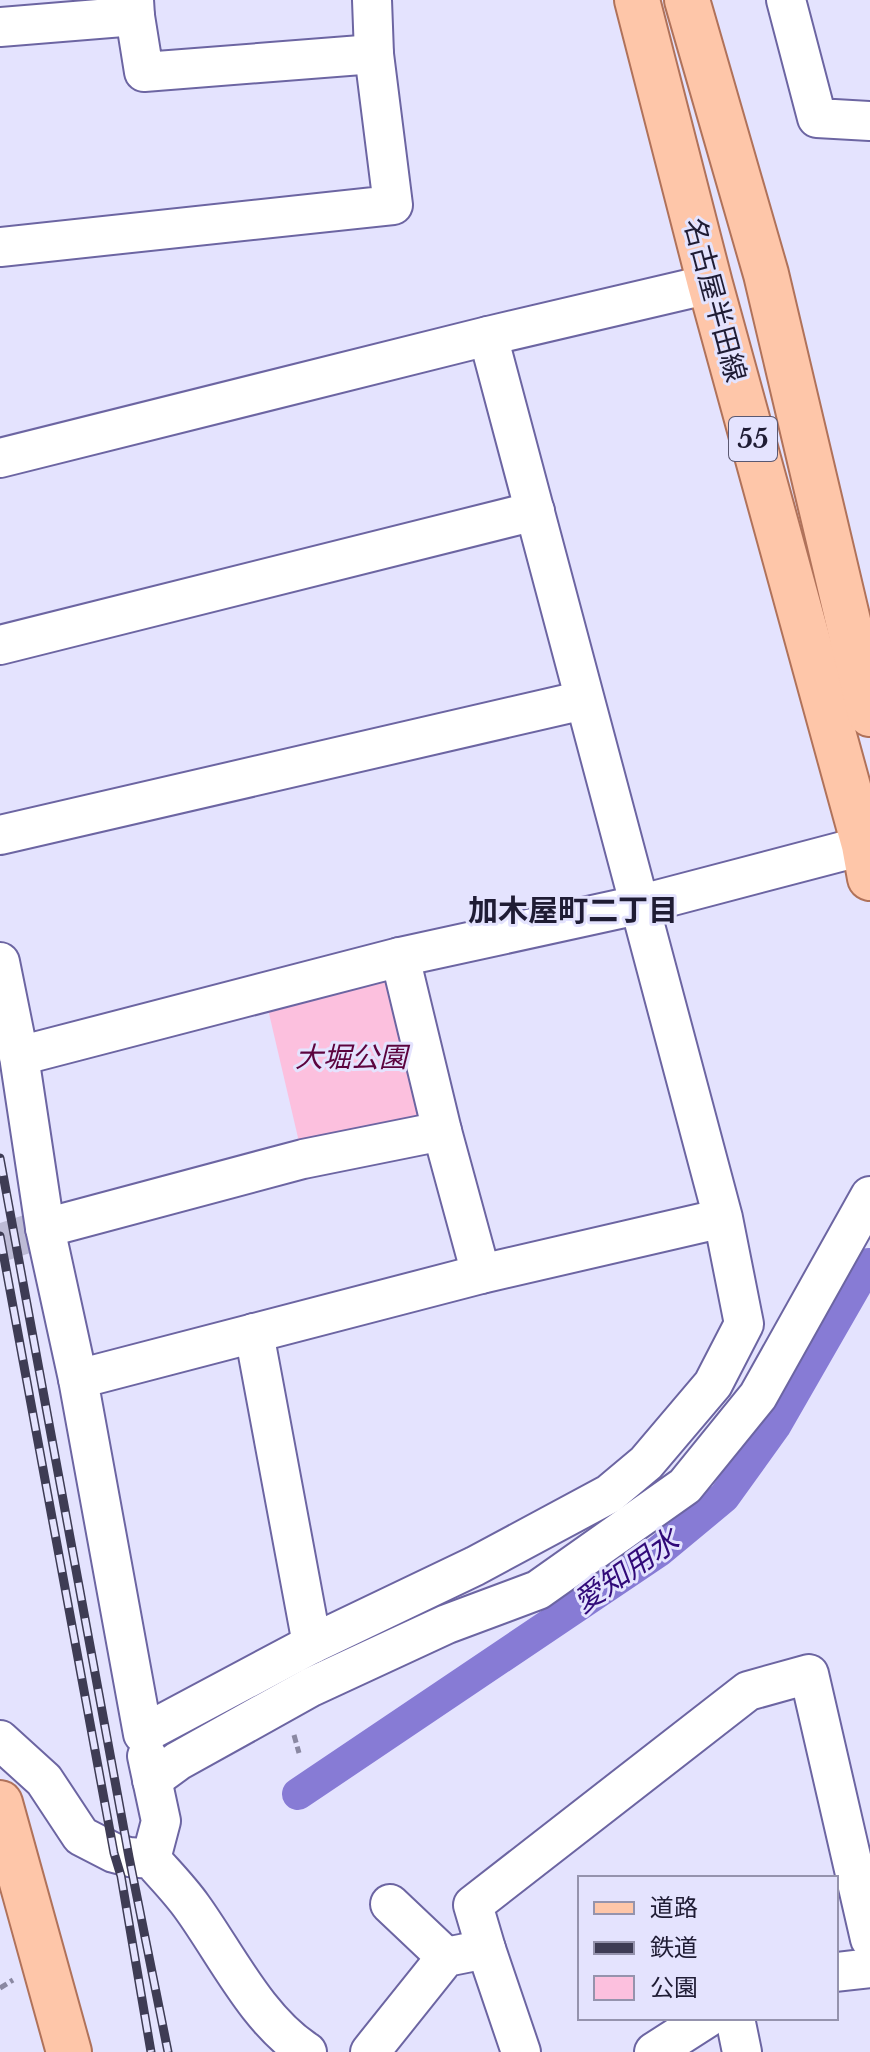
<svg xmlns="http://www.w3.org/2000/svg" width="870" height="2052" font-family="'Libre Baskerville','Noto Sans JP',serif">
  <style>
    .green { fill: #fcc0de }
    .lines { fill: none; stroke-linecap: round; stroke-linejoin: round }
    .canal { stroke: #877bd5; stroke-width: 32 }
    .minor-tunnel { stroke: #bdbbd6; stroke-width: 38; stroke-dasharray: 38 19; stroke-linecap: butt }
    .minor-casing { stroke: #6c65a2; stroke-width: 42 }
    .major-casing { stroke: #b0725a; stroke-width: 48 }
    .path { stroke: #8a88a2; stroke-width: 5; stroke-dasharray: 8 4; stroke-linecap: butt }
    .minor { stroke: #fff; stroke-width: 38 }
    .major { stroke: #fec6a9; stroke-width: 44 }
    .rail-casing { stroke: #3e3c54; stroke-width: 9 }
    .rail { stroke: #e4e3fe; stroke-width: 6; stroke-dasharray: 18; stroke-linecap: butt }
    .labels { text-anchor: middle; dominant-baseline: central; stroke-width: 6; stroke-linejoin: round; paint-order: stroke }
    .shield { fill: #e4e3fe; stroke: #5a5871; stroke-width: 2 }
    .shield-label { font-size: 26px; font-weight: bold; fill: #1f1c34 }
    .street-label { font-size: 28px; fill: #1f1c34; stroke: #e4e3fe }
    .park-label { font-size: 28px; font-style: italic; fill: #5c033e; stroke: #e4e3fe }
    .neighbourhood-label { font-size: 30px; font-weight: bold; fill: #1f1c34; stroke: #e4e3fe }
    .water-label { font-size: 30px; font-style: italic; fill: #310a79; stroke: #e4e3fe }
  </style>
  <rect width="100%" height="100%" fill="#e4e3fe"/>
  <polygon class="green" points="400,957 442,1131 303,1159 264,992"/>
  <g class="lines">
    <polyline class="canal" points="298,1794 659,1551 724,1497 775,1426 868,1264"/>
    <polyline class="minor-tunnel" points="0,1243 45,1228"/>
    <g class="minor-casing">
      <g id="minor">
        <polyline points="786,0 817,118 870,121"/>
        <polyline points="135,16 144,72 374,54"/>
        <polyline points="0,27 135,16 134,0"/>
        <polyline points="0,247 393,205 374,54 372,0"/>
        <polyline points="488,336 723,1218 744,1324 713,1384 646,1463 609,1494 475,1566 312,1644 143,1734 78,1379 481,1274 723,1218"/>
        <polyline points="0,458 488,336 710,284"/>
        <polyline points="0,645 535,511"/>
        <polyline points="0,835 584,700"/>
        <polyline points="400,957 442,1131 481,1274"/>
        <polyline points="0,962 19,1056 400,957 638,905 870,844"/>
        <polyline points="19,1056 45,1228 78,1379"/>
        <polyline points="45,1228 303,1159 442,1131"/>
        <polyline points="254,1333 312,1644"/>
        <path d="M0 1740 44 1780 81 1836 114 1853 129 1857 151 1859C165 1875 180 1890 192 1907 226 1954 257 2020 307 2052"/>
        <polyline points="147,1756 161,1821 151,1859"/>
        <polyline points="152,1780 178,1761 311,1687 447,1624 538,1590 685,1486 758,1396 870,1196"/>
        <polyline points="390,1904 446,1957"/>
        <polyline points="836,1972 870,1968"/>
        <polyline points="735,2018 742,2052"/>
        <polyline points="370,2052 446,1957 486,1949"/>
        <polyline points="521,2052 486,1949 473,1905 748,1691 809,1674 870,1939"/>
        <polyline points="654,2052 707,2018"/>
      </g>
    </g>
    <g class="major-casing">
      <g id="major">
        <polyline points="637,0 710,284 864,845 870,878"/>
        <polyline points="687,0 766,274 870,714"/>
        <polyline points="0,1803 69,2052"/>
      </g>
    </g>
    <g class="path">
      <polyline points="294,1735 299,1753"/>
      <polyline points="0,1988 13,1980"/>
    </g>
    <use href="#minor" class="minor"/>
    <use href="#major" class="major"/>
    <g class="rail-casing">
      <g id="rail">
        <polyline points="0,1158 129,1857 168,2052"/>
        <polyline points="0,1236 114,1853 121,1876 151,2052"/>
      </g>
    </g>
    <use href="#rail" class="rail"/>
  </g>
  <g class="labels">
    <rect class="shield" x="729" y="417" width="48" height="44" rx="6"/>
    <g class="shield-label">
      <text x="753" y="439">55</text>
    </g>
    <g class="street-label">
      <text transform="translate(715 300) rotate(75)">名古屋半田線</text>
    </g>
    <g class="park-label">
      <text x="351" y="1057">大堀公園</text>
    </g>
    <g class="neighbourhood-label">
      <text x="573" y="910">加木屋町二丁目</text>
    </g>
    <g class="water-label">
      <text transform="translate(626 1571) rotate(-35)">愛知用水</text>
    </g>
  </g>
  <rect x="578" y="1876" width="260" height="144" fill="#e4e3fe" stroke="#9593ad" stroke-width="2"/>
  <rect x="594" y="1902" width="40" height="12" fill="#fec6a9" stroke="#9593ad" stroke-width="2"/>
  <text x="650" y="1916" font-size="24" fill="#1f1c34">道路</text>
  <rect x="594" y="1942" width="40" height="12" fill="#3e3c54" stroke="#9593ad" stroke-width="2"/>
  <text x="650" y="1956" font-size="24" fill="#1f1c34">鉄道</text>
  <rect x="594" y="1976" width="40" height="24" fill="#fcc0de" stroke="#9593ad" stroke-width="2"/>
  <text x="650" y="1996" font-size="24" fill="#1f1c34">公園</text>
</svg>
